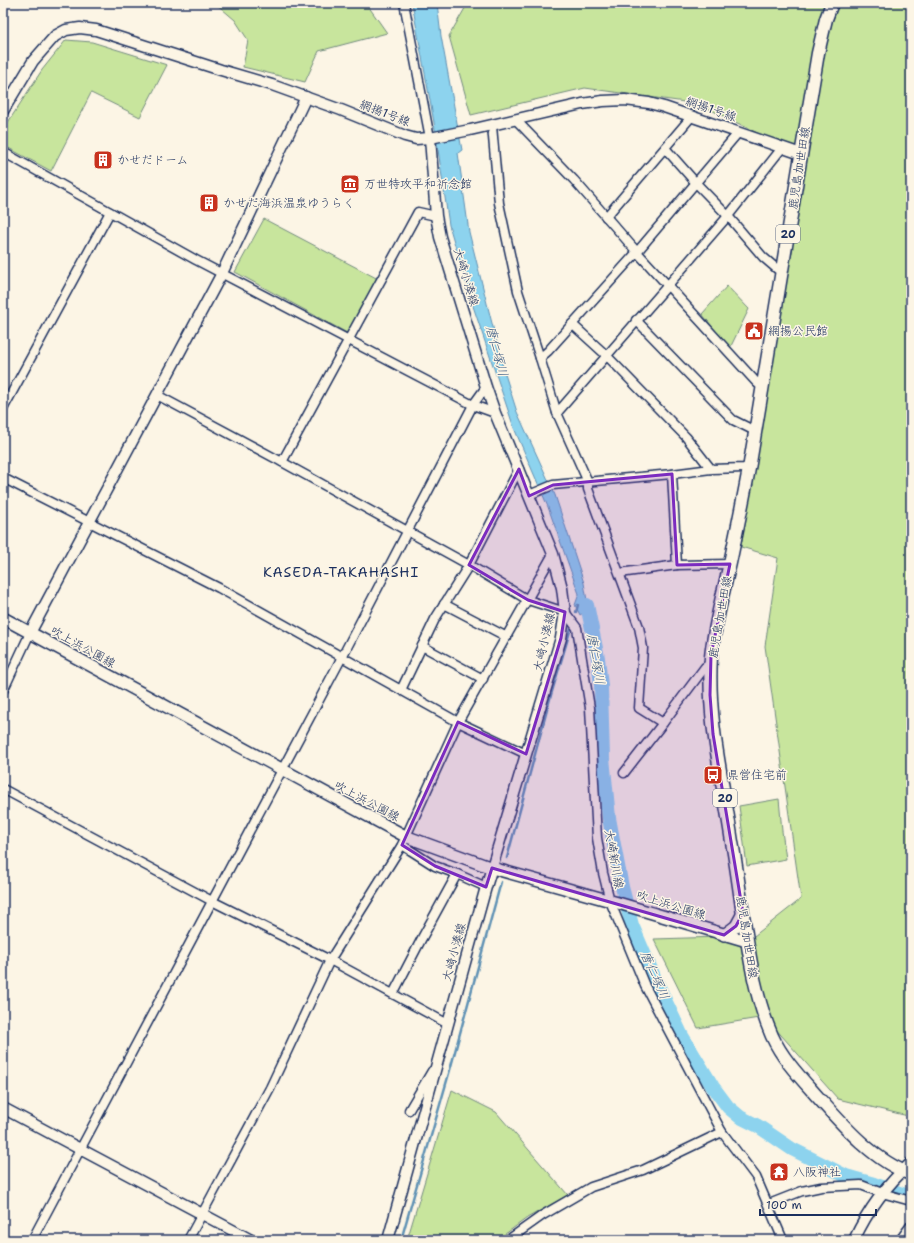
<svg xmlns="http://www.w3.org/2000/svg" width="914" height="1243" font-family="'Shantell Sans','Klee One',sans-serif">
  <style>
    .green { fill: #c8e59d; stroke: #728a7e }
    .water { fill: #8dd3ee; stroke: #5f91b4 }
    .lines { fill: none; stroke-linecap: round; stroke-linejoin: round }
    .stream { stroke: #5f91b4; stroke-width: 2.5 }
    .river { stroke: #8dd3ee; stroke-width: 14 }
    .minor-casing { stroke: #1b2f5e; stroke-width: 11 }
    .tertiary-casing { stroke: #1b2f5e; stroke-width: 13 }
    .secondary-casing { stroke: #1b2f5e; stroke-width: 14 }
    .primary-casing { stroke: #1b2f5e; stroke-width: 15 }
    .minor { stroke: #fcf5e5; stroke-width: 8 }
    .tertiary { stroke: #fcf5e5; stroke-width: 10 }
    .secondary { stroke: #fcf5e5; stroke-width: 11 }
    .primary { stroke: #fcf5e5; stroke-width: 12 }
    .marked { fill: #7b2cbf; fill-opacity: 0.2; stroke: #7b2cbf; stroke-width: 3; stroke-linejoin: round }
    .labels { text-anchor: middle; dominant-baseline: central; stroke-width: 3; stroke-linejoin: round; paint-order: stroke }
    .shield { fill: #fcf5e5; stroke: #5e6a86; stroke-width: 1 }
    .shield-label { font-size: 11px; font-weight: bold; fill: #1b2f5e }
    .street-label { font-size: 12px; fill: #1b2f5e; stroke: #fcf5e5 }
    .poi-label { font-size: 12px; fill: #1b2f5e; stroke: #fcf5e5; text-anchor: start }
    .water-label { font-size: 13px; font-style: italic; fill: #385882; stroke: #fcf5e5 }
    .quarter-label { font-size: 14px; letter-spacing: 1px; fill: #1b2f5e; stroke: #fcf5e5 }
  </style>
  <rect width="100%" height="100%" fill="#fcf5e5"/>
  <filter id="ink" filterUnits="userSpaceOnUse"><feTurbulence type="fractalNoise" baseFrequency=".025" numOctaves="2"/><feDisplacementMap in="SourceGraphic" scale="8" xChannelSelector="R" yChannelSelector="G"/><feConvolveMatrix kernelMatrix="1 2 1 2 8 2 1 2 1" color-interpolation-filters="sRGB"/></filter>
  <g filter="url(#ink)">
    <g class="green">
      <polygon points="215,3 366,3 387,33 319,51 305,82 243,67 248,40 235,20"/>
      <polygon points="468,3 911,3 911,1115 908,1116 838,1099 765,1017 698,1028 654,939 754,936 801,899 765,646 778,558 741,547 800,154 699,104 585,88 471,115 449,36"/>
      <polygon points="66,40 92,42 167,65 140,117 91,93 51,171 3,145 3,130 42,70"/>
      <polygon points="264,219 380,280 349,334 235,272"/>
      <polygon points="727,286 749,309 730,348 702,314"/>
      <polygon points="779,799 782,831 786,859 747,866 739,806"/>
      <polygon points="452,1090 496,1112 568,1195 527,1218 497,1240 407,1240"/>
    </g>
    <polygon class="water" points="412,3 437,3 441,36 462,150 458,153 469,232 504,371 517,412 555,495 584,583 591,624 583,613 580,615 575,605 579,594 548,507 514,428 473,306 449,225 434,122"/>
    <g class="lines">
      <g class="stream">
        <polyline points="576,612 578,605"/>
        <polyline points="507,858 551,695 571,628"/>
        <polyline points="401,1240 450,1070 501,882"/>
      </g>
      <polyline class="river" points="587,605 598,658 601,686 603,758 609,818 622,887 632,925 656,981 682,1036 713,1087 728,1107 740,1117 758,1126 792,1149 846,1176 874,1184 911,1197"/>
      <g class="minor-casing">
        <g id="minor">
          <polyline points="404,3 430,138"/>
          <polyline points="516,120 574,180 637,252 757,383 762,387"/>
          <polyline points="492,126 499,203 518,291 540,358"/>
          <polyline points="665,148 696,183 728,216 763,257 777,269 783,269"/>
          <polyline points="3,152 196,260 473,405 495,413"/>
          <polyline points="606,217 692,116"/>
          <polyline points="636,320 733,420 755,431"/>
          <polyline points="572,324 606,355 686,437 711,469"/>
          <polyline points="157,395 282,462 469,565 528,600 565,612 577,628 590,708 597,838 603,873 610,901 645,986 722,1132 756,1177 783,1240"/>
          <polyline points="3,409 110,212"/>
          <polyline points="557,413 540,358 548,351 637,252 738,133"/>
          <polyline points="282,462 418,212 436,216"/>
          <polyline points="672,474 677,565"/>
          <polyline points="3,478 219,588 458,722 526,754"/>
          <polyline points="529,495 553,485 672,474 711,469 744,468 749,467"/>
          <polyline points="620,573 677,565 730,564"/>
          <polyline points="444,604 507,637"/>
          <polyline points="422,646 483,679"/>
          <polyline points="711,663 705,667 663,723 639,708 643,648 639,627 588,489 588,482 557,413 728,216 782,148"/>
          <polyline points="401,690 435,619 469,565 519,469"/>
          <polyline points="3,691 30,633"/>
          <polyline points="624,773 663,723"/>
          <polyline points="3,789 212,901 330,960 448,1024"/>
          <polyline points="402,845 435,866 457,874 486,887"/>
          <polyline points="393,994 422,938 457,874"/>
          <polyline points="409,1110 432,1071"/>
          <polyline points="769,1204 802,1191 821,1187 861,1185 882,1193 911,1201"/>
          <polyline points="32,1240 342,657 473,405 486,387"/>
          <polyline points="188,1240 270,1088 330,960 402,845 458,722 553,554"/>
          <polyline points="508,1240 543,1215 591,1187 643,1170 722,1132"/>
          <polyline points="900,1240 911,1225"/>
        </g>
      </g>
      <g class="tertiary-casing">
        <g id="tertiary">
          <polyline points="3,111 33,61 55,36 66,30 80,28 96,30 221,70 272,85 341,110 405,136 416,139 430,138 470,130 582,104 603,101 625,100 649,103 664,107 801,154"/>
          <polyline points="30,633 222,273 306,97"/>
          <polyline points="3,1108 251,1240"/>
          <polyline points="388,1240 486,887 561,638 565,612 562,588 553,554 495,413 486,387 440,237 436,216 430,138"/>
          <path d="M854 1240C868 1210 886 1185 911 1163"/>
        </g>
      </g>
      <g class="secondary-casing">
        <g id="secondary">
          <polyline points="3,618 405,836 492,868 618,903 747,941"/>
          <polyline points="724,935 736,926 743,913"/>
        </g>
      </g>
      <g class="primary-casing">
        <path id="primary" d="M832 3 826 19 818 53C795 189 773 326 750 463 744 496 737 530 730 563 723 594 714 626 711 657 707 721 723 780 732 842 736 864 739 886 742 908 749 952 754 995 772 1036 782 1058 799 1076 815 1094 840 1122 874 1162 911 1174"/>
      </g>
      <use href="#minor" class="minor"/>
      <use href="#tertiary" class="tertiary"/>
      <use href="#secondary" class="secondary"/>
      <use href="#primary" class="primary"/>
    </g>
  </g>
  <path class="marked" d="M519 469 529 496 553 485 672 474 677 565 730 564 711 655 710 695 713 734 743 913 736 926 724 935 492 868 486 887 435 866 402 845 458 722 526 754 561 638 565 612 528 600 469 565Z"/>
  <defs>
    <g id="building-square" transform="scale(1)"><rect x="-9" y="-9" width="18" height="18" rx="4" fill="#c8321e" stroke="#fcf5e5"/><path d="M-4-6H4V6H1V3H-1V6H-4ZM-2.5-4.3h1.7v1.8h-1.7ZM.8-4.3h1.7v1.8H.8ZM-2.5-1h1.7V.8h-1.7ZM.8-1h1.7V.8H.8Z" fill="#fff"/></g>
    <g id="museum-square" transform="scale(1)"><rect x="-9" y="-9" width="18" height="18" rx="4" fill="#c8321e" stroke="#fcf5e5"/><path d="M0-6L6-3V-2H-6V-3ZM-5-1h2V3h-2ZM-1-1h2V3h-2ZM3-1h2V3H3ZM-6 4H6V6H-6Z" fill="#fff"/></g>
    <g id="civic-square" transform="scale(1)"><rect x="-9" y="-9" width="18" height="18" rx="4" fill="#c8321e" stroke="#fcf5e5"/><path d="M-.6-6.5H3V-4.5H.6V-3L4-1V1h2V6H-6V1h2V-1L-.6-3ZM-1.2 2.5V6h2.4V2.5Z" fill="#fff"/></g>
    <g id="bus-square" transform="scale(1)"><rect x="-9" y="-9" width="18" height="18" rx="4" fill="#c8321e" stroke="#fcf5e5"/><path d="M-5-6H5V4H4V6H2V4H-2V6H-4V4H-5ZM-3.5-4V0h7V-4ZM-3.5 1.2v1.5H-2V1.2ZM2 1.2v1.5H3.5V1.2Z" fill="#fff"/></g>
    <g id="temple-square" transform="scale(1)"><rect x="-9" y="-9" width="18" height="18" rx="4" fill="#c8321e" stroke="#fcf5e5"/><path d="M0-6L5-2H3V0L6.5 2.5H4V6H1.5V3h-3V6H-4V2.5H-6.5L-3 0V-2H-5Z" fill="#fff"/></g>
  </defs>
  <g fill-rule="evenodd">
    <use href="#building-square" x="103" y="160"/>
    <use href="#museum-square" x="350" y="184"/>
    <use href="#building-square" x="209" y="203"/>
    <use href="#civic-square" x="754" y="331"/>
    <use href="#bus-square" x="713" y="775"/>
    <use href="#temple-square" x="779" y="1172"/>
  </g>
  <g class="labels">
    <g class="shield">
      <rect x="776" y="225" width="24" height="18" rx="3"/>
      <rect x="713" y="789" width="24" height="18" rx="3"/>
    </g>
    <g class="shield-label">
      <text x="788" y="234">20</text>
      <text x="725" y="798">20</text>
    </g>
    <g class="street-label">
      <text transform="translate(711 109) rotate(19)">網揚1号線</text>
      <text transform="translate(385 113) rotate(21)">網揚1号線</text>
      <text transform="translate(799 168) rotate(-81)">鹿児島加世田線</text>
      <text transform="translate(466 277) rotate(73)">大崎小湊線</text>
      <text transform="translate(720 617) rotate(-80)">鹿児島加世田線</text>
      <text transform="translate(544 642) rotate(-77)">大崎小湊線</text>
      <text transform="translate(83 647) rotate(29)">吹上浜公園線</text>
      <text transform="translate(367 801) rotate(28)">吹上浜公園線</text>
      <text transform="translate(614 859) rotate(80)">大崎新川線</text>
      <text transform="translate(671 905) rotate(17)">吹上浜公園線</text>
      <text transform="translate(747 937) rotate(81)">鹿児島加世田線</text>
      <text transform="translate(454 952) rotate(-75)">大崎小湊線</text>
    </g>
    <g class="poi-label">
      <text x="117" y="160">かせだドーム</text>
      <text x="364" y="184">万世特攻平和祈念館</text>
      <text x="223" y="203">かせだ海浜温泉ゆうらく</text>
      <text x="768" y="331">網揚公民館</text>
      <text x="727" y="775">県営住宅前</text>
      <text x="793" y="1172">八阪神社</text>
    </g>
    <g class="water-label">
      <text transform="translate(497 351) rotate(75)">唐仁塚川</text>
      <text transform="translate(596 659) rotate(80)">唐仁塚川</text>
      <text transform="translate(655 975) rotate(66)">唐仁塚川</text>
    </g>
    <g class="quarter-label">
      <text x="341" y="572">KASEDA-TAKAHASHI</text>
    </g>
  </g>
  <rect width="914" height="1243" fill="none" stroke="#fcf5e5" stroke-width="16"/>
  <rect x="8" y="8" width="898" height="1227" fill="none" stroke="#1b2f5e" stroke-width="1.5" filter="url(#ink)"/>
  <path d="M760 1209v6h116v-6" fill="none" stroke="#1b2f5e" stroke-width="2"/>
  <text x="766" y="1209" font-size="12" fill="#1b2f5e" stroke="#fcf5e5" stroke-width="3" paint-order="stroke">100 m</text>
</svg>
